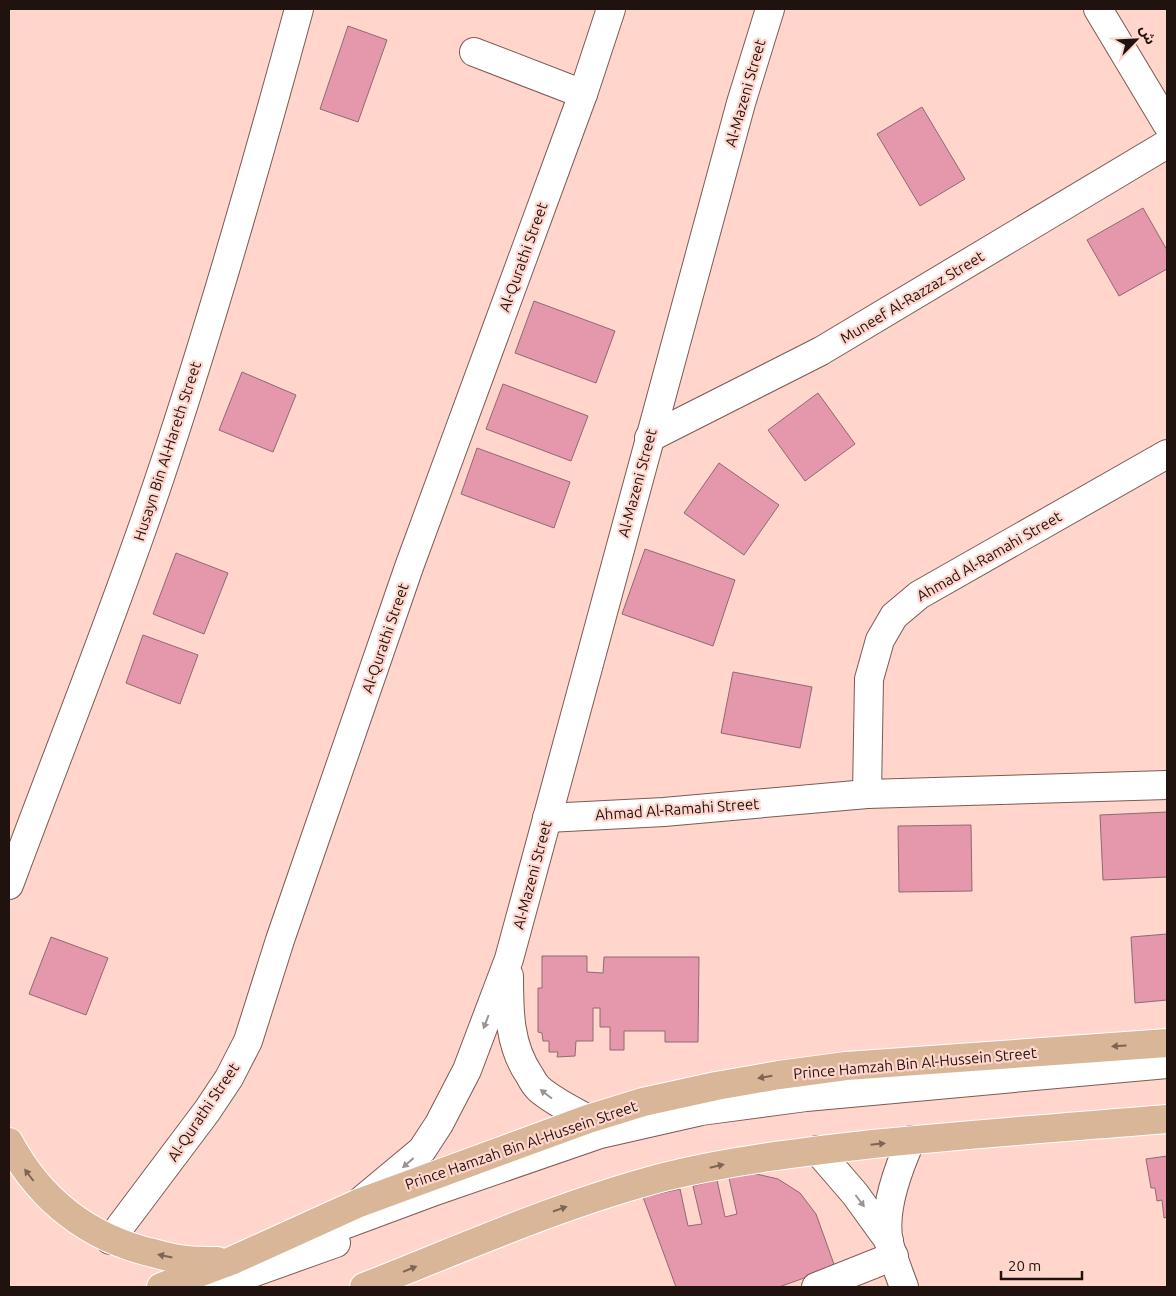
<svg xmlns="http://www.w3.org/2000/svg" width="1176" height="1296" font-family="Ubuntu,'Noto Sans Arabic',sans-serif">
  <style>
    .building { fill: #e597ab; stroke: #8f6a72 }
    .lines { fill: none; stroke-linecap: round; stroke-linejoin: round }
    .minor-casing { stroke: #7d5a53; stroke-width: 30 }
    .major-casing { stroke: #fff; stroke-width: 30 }
    .minor { stroke: #fff; stroke-width: 28 }
    .major { stroke: #dab698; stroke-width: 28 }
    .oneway { fill: #9b9493 }
    .oneway2 { fill: #7d6454 }
    .labels { text-anchor: middle; dominant-baseline: central; stroke-width: 4.5; stroke-linejoin: round; paint-order: stroke }
    .street-label { font-size: 15px; fill: #20120f; stroke: #ffd5cc }
  </style>
  <rect width="100%" height="100%" fill="#ffd5cc"/>
  <g class="building">
    <polygon points="348,26 387,40 358,122 320,109"/>
    <polygon points="922,107 965,179 920,206 877,134"/>
    <polygon points="1143,208 1167,250 1167,269 1119,296 1087,240"/>
    <polygon points="534,301 615,331 596,383 515,353"/>
    <polygon points="242,372 296,395 273,452 219,430"/>
    <polygon points="503,384 588,416 571,461 486,429"/>
    <polygon points="818,393 855,444 805,481 768,430"/>
    <polygon points="477,448 570,482 554,528 461,494"/>
    <polygon points="719,463 779,505 744,555 684,513"/>
    <polygon points="645,549 735,580 713,646 622,614"/>
    <polygon points="176,553 228,573 204,634 153,614"/>
    <polygon points="143,635 198,655 180,704 126,683"/>
    <polygon points="733,672 812,687 800,748 721,733"/>
    <polygon points="1167,812 1167,877 1103,880 1100,815"/>
    <polygon points="971,825 972,891 899,892 898,826"/>
    <polygon points="1167,934 1167,1000 1135,1003 1131,937"/>
    <polygon points="51,937 108,958 86,1015 29,994"/>
    <polygon points="542,956 587,956 587,972 603,973 604,957 699,957 698,1042 665,1042 665,1031 624,1031 624,1050 610,1050 610,1027 600,1027 600,1008 593,1008 593,1041 576,1041 575,1056 557,1057 558,1052 549,1052 549,1041 543,1041 542,1033 538,1032 538,988 542,988"/>
    <polygon points="1167,1156 1167,1217 1164,1218 1162,1200 1157,1201 1155,1188 1151,1188 1146,1159"/>
    <polygon points="752,1173 778,1179 800,1193 816,1214 835,1267 779,1287 676,1287 643,1197 680,1189 688,1226 702,1224 693,1186 717,1180 725,1217 737,1214 729,1178"/>
  </g>
  <g class="lines">
    <g class="minor-casing">
      <g id="minor">
        <polyline points="1098,9 1167,124"/>
        <polyline points="474,52 583,94"/>
        <polyline points="649,438 821,351 1167,144"/>
        <polyline points="867,794 869,679 880,640 894,616 919,595 1167,454"/>
        <polyline points="547,818 664,812 867,794 1167,785"/>
        <path d="M9 885C59 750 113 617 159 480 211 325 256 167 299 9"/>
        <path d="M509 976C509 1011 509 1046 530 1076 532 1080 535 1085 539 1089 553 1101 571 1110 588 1119"/>
        <polyline points="817,1150 855,1194 889,1241"/>
        <polyline points="362,1200 422,1150 439,1124 467,1070 509,959 741,103 770,9"/>
        <polyline points="309,1238 438,1190 600,1134 701,1111 806,1097 1167,1064"/>
        <polyline points="110,1240 207,1111 229,1078 248,1041 280,940 409,567 583,94 611,9"/>
        <polyline points="213,1287 336,1243"/>
        <polyline points="816,1287 894,1256"/>
        <path d="M904 1287C899 1273 893 1258 889 1243 882 1211 898 1169 911 1140"/>
      </g>
    </g>
    <g class="major-casing">
      <g id="major">
        <path d="M9 1142C40 1200 89 1238 153 1253 164 1256 175 1259 186 1260 197 1261 207 1261 217 1261"/>
        <polyline points="161,1287 231,1261 359,1203 588,1119 643,1102 716,1086 779,1075 846,1066 1167,1043"/>
        <path d="M364 1287C463 1248 561 1204 664 1177 733 1160 803 1152 873 1144 971 1134 1069 1127 1167 1119"/>
      </g>
    </g>
    <use href="#minor" class="minor"/>
    <use href="#major" class="major"/>
  </g>
  <defs><path id="oneway-solid" d="M-6-.8H1V-3.2L6.5 0L1 3.2V.8H-6Z" transform="scale(1.25)"/></defs>
  <g class="oneway">
    <use href="#oneway-solid" transform="translate(486 1022) rotate(111)"/>
    <use href="#oneway-solid" transform="translate(546 1094) rotate(-143)"/>
    <use href="#oneway-solid" transform="translate(408 1163) rotate(139)"/>
    <use href="#oneway-solid" transform="translate(860 1201) rotate(53)"/>
  </g>
  <g class="oneway2">
    <use href="#oneway-solid" transform="translate(1119 1046) rotate(176)"/>
    <use href="#oneway-solid" transform="translate(765 1077) rotate(170)"/>
    <use href="#oneway-solid" transform="translate(878 1144) rotate(-6)"/>
    <use href="#oneway-solid" transform="translate(717 1166) rotate(-13)"/>
    <use href="#oneway-solid" transform="translate(29 1175) rotate(-127)"/>
    <use href="#oneway-solid" transform="translate(560 1209) rotate(-19)"/>
    <use href="#oneway-solid" transform="translate(165 1256) rotate(-168)"/>
    <use href="#oneway-solid" transform="translate(410 1269) rotate(-22)"/>
  </g>
  <g class="labels">
    <g class="street-label">
      <text transform="translate(745 93) rotate(-74)">Al-Mazeni Street</text>
      <text transform="translate(523 257) rotate(-70)">Al-Qurathi Street</text>
      <text transform="translate(912 297) rotate(-31)">Muneef Al-Razzaz Street</text>
      <text transform="translate(167 451) rotate(-72)">Husayn Bin Al-Hareth Street</text>
      <text transform="translate(637 483) rotate(-75)">Al-Mazeni Street</text>
      <text transform="translate(989 556) rotate(-30)">Ahmad Al-Ramahi Street</text>
      <text transform="translate(385 638) rotate(-71)">Al-Qurathi Street</text>
      <text transform="translate(677 809) rotate(-4)">Ahmad Al-Ramahi Street</text>
      <text transform="translate(532 875) rotate(-75)">Al-Mazeni Street</text>
      <text transform="translate(915 1063) rotate(-5)">Prince Hamzah Bin Al-Hussein Street</text>
      <text transform="translate(203 1112) rotate(-56)">Al-Qurathi Street</text>
      <text transform="translate(521 1145) rotate(-19)">Prince Hamzah Bin Al-Hussein Street</text>
    </g>
  </g>
  <rect width="1176" height="1296" fill="none" stroke="#20120f" stroke-width="20"/>
  <g transform="translate(1136 40) rotate(66)" stroke="#ffd5cc" stroke-width="4" paint-order="stroke">
  <path d="M0-4L9 19L0 12L-9 19Z" fill="#20120f"/>
  <text y="-8" font-size="14" font-weight="bold" text-anchor="middle" fill="#20120f">ش</text>
  </g>
  <path d="M1001 1271v8h81v-8" fill="none" stroke="#20120f" stroke-width="2.5"/>
  <text x="1008" y="1271" font-size="15" fill="#20120f" stroke="#ffd5cc" stroke-width="4" paint-order="stroke">20 m</text>
</svg>
